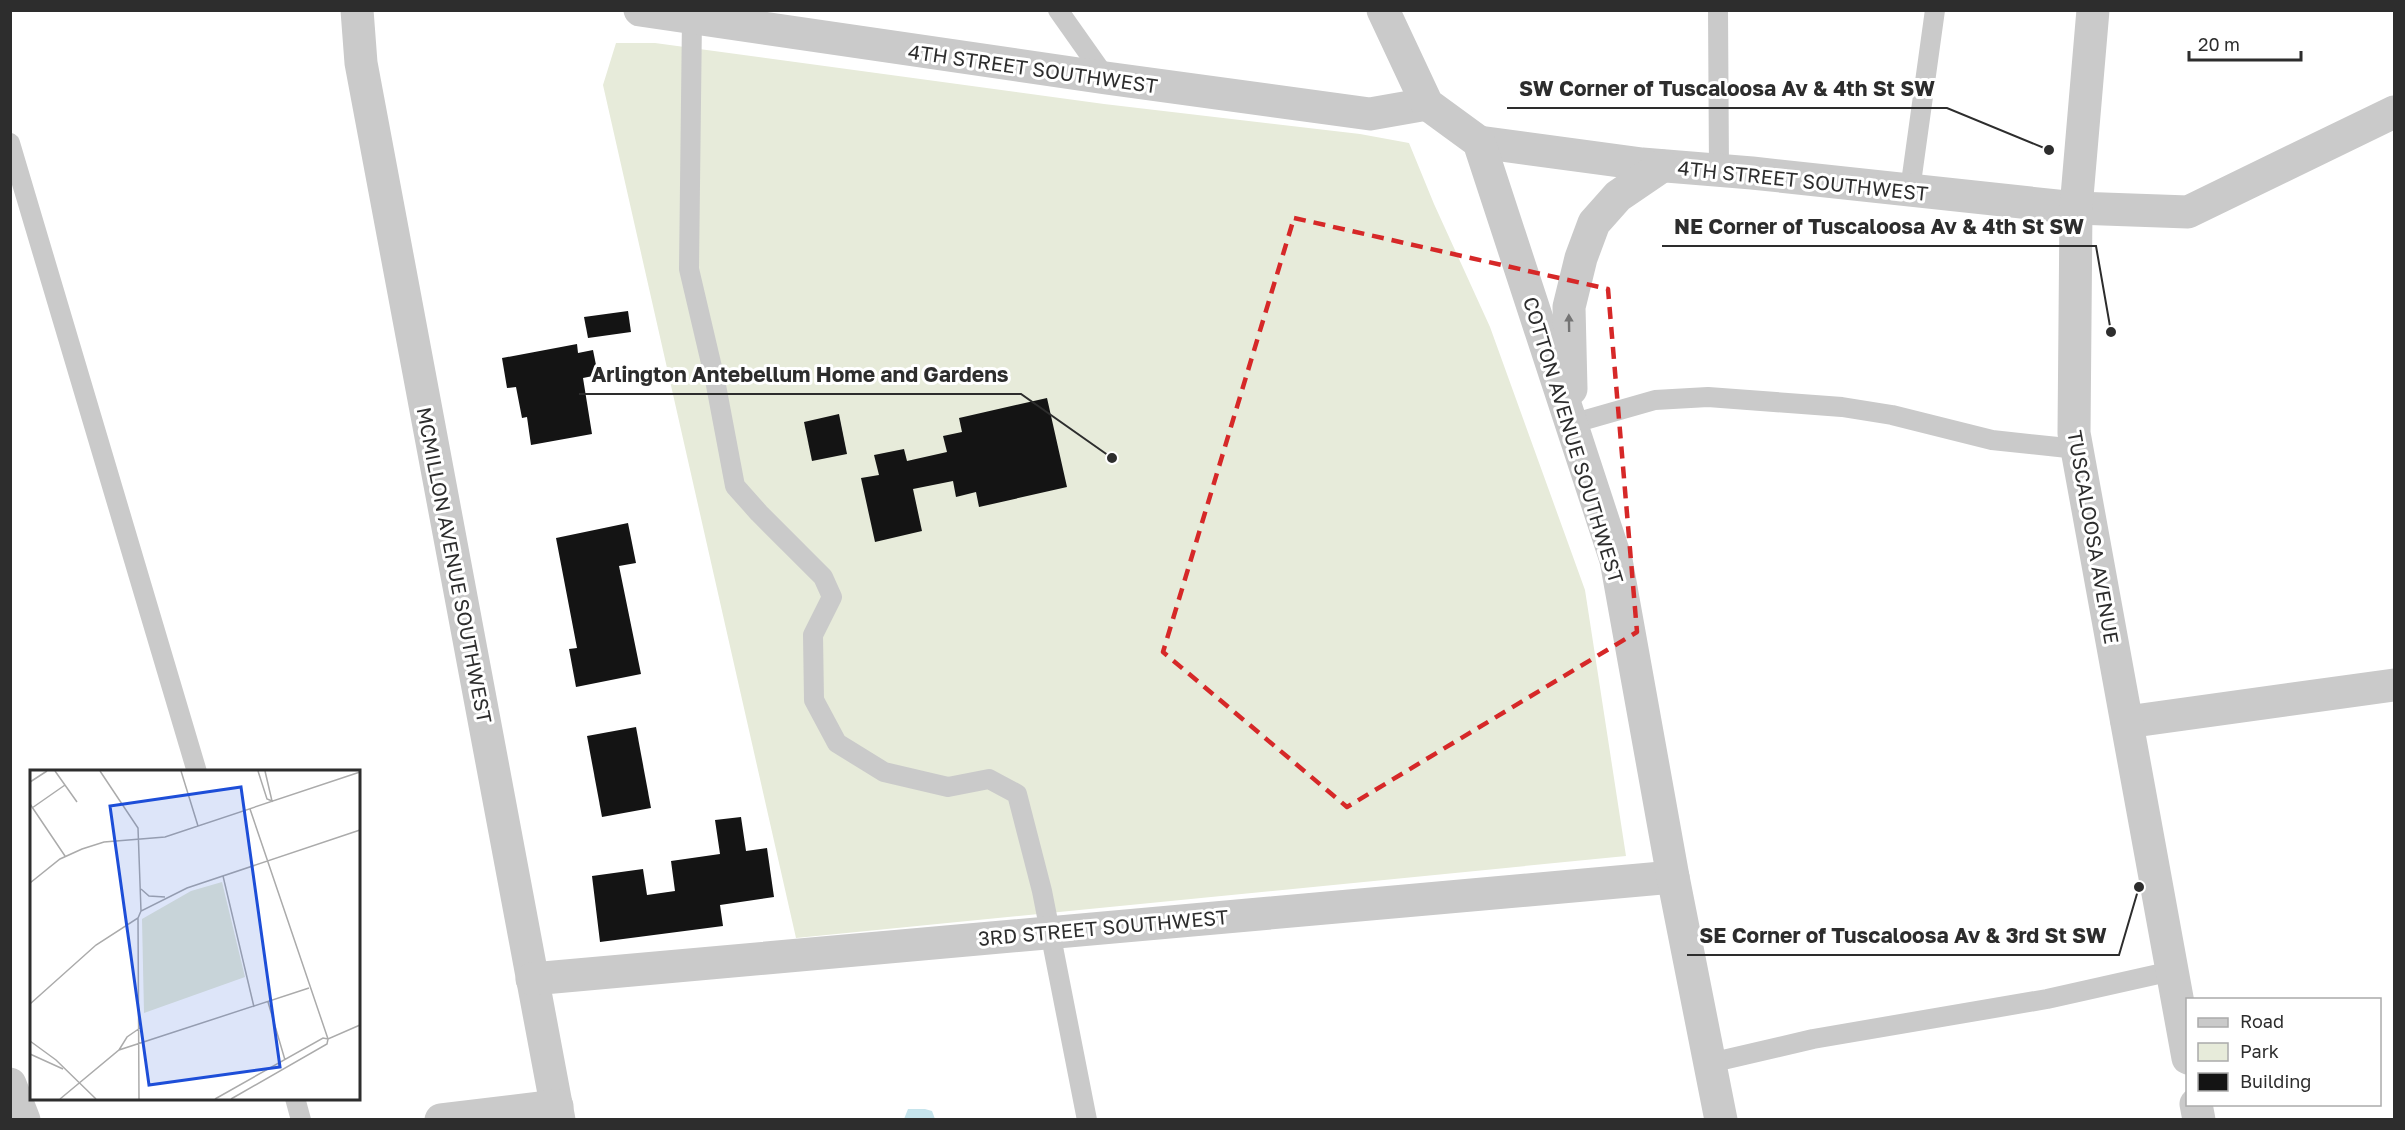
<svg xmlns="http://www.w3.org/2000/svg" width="2405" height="1130" font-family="'Golos Text',sans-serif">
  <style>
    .green { fill: #e7ebda }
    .water { fill: #c6e4ec }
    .building { fill: #141414 }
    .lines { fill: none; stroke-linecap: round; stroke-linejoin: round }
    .service { stroke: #cacaca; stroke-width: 20 }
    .minor { stroke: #cacaca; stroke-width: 33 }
    .tertiary { stroke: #cacaca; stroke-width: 33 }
    .oneway { fill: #747474 }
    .marked { fill: none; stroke: #d62828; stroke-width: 4.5; stroke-dasharray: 12 8; stroke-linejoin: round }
    .labels { text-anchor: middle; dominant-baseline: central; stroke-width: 6; stroke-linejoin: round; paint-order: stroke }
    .street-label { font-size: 20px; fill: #2d2d2d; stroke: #fff }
    .inset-road { fill: none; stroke: #ababab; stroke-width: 1.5 }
    .view { fill: #1d4ed8; fill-opacity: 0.15; stroke: #1d4ed8; stroke-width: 3 }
    .inset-edge { fill: none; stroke: #2d2d2d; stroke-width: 3 }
    .leader { fill: none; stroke: #2d2d2d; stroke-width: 2 }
    .callout-dot { fill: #2d2d2d; stroke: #fff; stroke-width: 2 }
    .callout-label { font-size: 21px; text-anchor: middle; font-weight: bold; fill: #2d2d2d; stroke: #fff; stroke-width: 6; stroke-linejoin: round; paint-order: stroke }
  </style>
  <rect width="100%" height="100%" fill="#fff"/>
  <polygon class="green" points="616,43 655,43 1104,104 1360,134 1409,143 1434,204 1490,327 1585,590 1626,856 796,938 603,85"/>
  <polygon class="water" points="908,1109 925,1109 932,1111 935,1119 904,1119"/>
  <g class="building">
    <polygon points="628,311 631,332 588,338 584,317"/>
    <polygon points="577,344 578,353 593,350 598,375 583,378 592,434 531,445 527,417 522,418 516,387 507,388 502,358"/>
    <polygon points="1047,398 1067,487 979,507 976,492 956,497 953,481 913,489 922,531 875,542 861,478 879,475 874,455 904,449 907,461 947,452 943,436 962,432 959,418"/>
    <polygon points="839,414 847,454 812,461 804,422"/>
    <polygon points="628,523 636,563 619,566 641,674 576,687 569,649 577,648 556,538"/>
    <polygon points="636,727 651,808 602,817 587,736"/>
    <polygon points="741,817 746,851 767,848 774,897 720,905 723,926 600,942 592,876 643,869 647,895 675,891 671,861 720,854 715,820"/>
  </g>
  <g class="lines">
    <g class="service">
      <polyline points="1058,10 1106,78"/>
      <polyline points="1718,10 1719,171"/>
      <polyline points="692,18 689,269 715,380 735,486 759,513 823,577 832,597 813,635 814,700 837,743 884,772 948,787 989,779 1017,794 1042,891 1087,1120"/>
      <polyline points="10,143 197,772"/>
      <polyline points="1910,190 1935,10"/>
      <polyline points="1571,424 1655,400 1708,397 1842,407 1892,415 1992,440 2077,449"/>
      <polyline points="1710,1063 1813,1039 2047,999 2172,971"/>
      <polyline points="295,1098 301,1120"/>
    </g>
    <g class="minor">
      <polyline points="357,10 361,63 559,1120"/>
      <polyline points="640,10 1106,78 1370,114 1427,104"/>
      <polyline points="1479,142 1642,164 1752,173 2076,208 2188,212 2394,112"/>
      <polyline points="2127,722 2394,685"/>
      <polyline points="532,979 1673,877"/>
      <polyline points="10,1084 24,1120"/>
      <polyline points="441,1120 557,1106"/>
    </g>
    <g class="tertiary">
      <polyline points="1383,10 1427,104 1479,142 1616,560 1673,877 1721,1120"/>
      <polyline points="2093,10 2076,208 2074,433 2188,1058"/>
      <polyline points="1571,389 1569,307 1581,258 1594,223 1618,196 1662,166"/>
      <polyline points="2196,1104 2199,1120"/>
    </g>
  </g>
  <defs><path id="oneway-solid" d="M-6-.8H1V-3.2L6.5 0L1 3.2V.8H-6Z" transform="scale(1.5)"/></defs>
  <use class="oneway" href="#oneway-solid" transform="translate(1569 323) rotate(-91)"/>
  <path class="marked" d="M1294 218 1608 289 1637 632 1347 807 1163 652Z"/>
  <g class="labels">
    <g class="street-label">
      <text transform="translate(1033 68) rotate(8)">4TH STREET SOUTHWEST</text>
      <text transform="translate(1803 180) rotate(6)">4TH STREET SOUTHWEST</text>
      <text transform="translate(1574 440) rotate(73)">COTTON AVENUE SOUTHWEST</text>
      <text transform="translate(2094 537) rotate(80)">TUSCALOOSA AVENUE</text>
      <text transform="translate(455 565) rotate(79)">MCMILLON AVENUE SOUTHWEST</text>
      <text transform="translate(1103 927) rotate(-5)">3RD STREET SOUTHWEST</text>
    </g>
  </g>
  <g transform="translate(30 770)">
    <rect width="330" height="330" fill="#fff"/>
    <path d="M192 112 215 207 114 243 112 149 161 121Z" fill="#e7ebda"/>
    <path class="inset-road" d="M25 1 47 32M70 1 108 58 111 141M151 1 168 56M228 1 237 29 242 31 235 1M0 12 17 1M0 34 35 86M2 38 35 15M220 39 298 269M193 106 224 237M0 113 30 89 52 79 74 72 135 67 330 2M111 119 119 126 135 127M108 148 109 329M238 232 255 290M0 234 66 175 108 148 111 141 157 118 330 60M0 271 26 290 66 329M89 280 97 267 110 258M0 284 33 299M30 329 89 280 279 218M185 329 293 268 298 269 330 255M201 329 297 274 298 269"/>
    <path class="view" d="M211 17 250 297 119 315 80 36Z"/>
    <rect width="330" height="330" class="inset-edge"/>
  </g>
  <path class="leader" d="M2049 150L1947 108H1507M2111 332L2096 246H1662M1112 458L1021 394H579M2139 887L2119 955H1687"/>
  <g class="callout-dot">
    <circle cx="2049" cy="150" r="6"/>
    <circle cx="2111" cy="332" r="6"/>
    <circle cx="1112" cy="458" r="6"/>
    <circle cx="2139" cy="887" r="6"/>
  </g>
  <g class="callout-label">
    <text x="1727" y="96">SW Corner of Tuscaloosa Av &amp; 4th St SW</text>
    <text x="1879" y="234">NE Corner of Tuscaloosa Av &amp; 4th St SW</text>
    <text x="800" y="382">Arlington Antebellum Home and Gardens</text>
    <text x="1903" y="943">SE Corner of Tuscaloosa Av &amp; 3rd St SW</text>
  </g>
  <rect width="2405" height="1130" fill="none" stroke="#2d2d2d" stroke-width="24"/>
  <rect x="2186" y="998" width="195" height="108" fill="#ffffff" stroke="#ababab" stroke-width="1.5"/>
  <rect x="2198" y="1018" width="30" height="9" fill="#cacaca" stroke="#ababab" stroke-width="1.5"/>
  <text x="2240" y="1028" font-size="18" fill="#2d2d2d">Road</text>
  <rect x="2198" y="1043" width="30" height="18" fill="#e7ebda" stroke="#ababab" stroke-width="1.5"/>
  <text x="2240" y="1058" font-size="18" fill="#2d2d2d">Park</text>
  <rect x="2198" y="1073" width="30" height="18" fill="#141414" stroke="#ababab" stroke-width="1.5"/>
  <text x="2240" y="1088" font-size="18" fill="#2d2d2d">Building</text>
  <path d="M2189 51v9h112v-9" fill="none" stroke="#2d2d2d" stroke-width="3"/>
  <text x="2198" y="51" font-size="18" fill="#2d2d2d" stroke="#ffffff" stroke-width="4.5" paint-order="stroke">20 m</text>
</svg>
